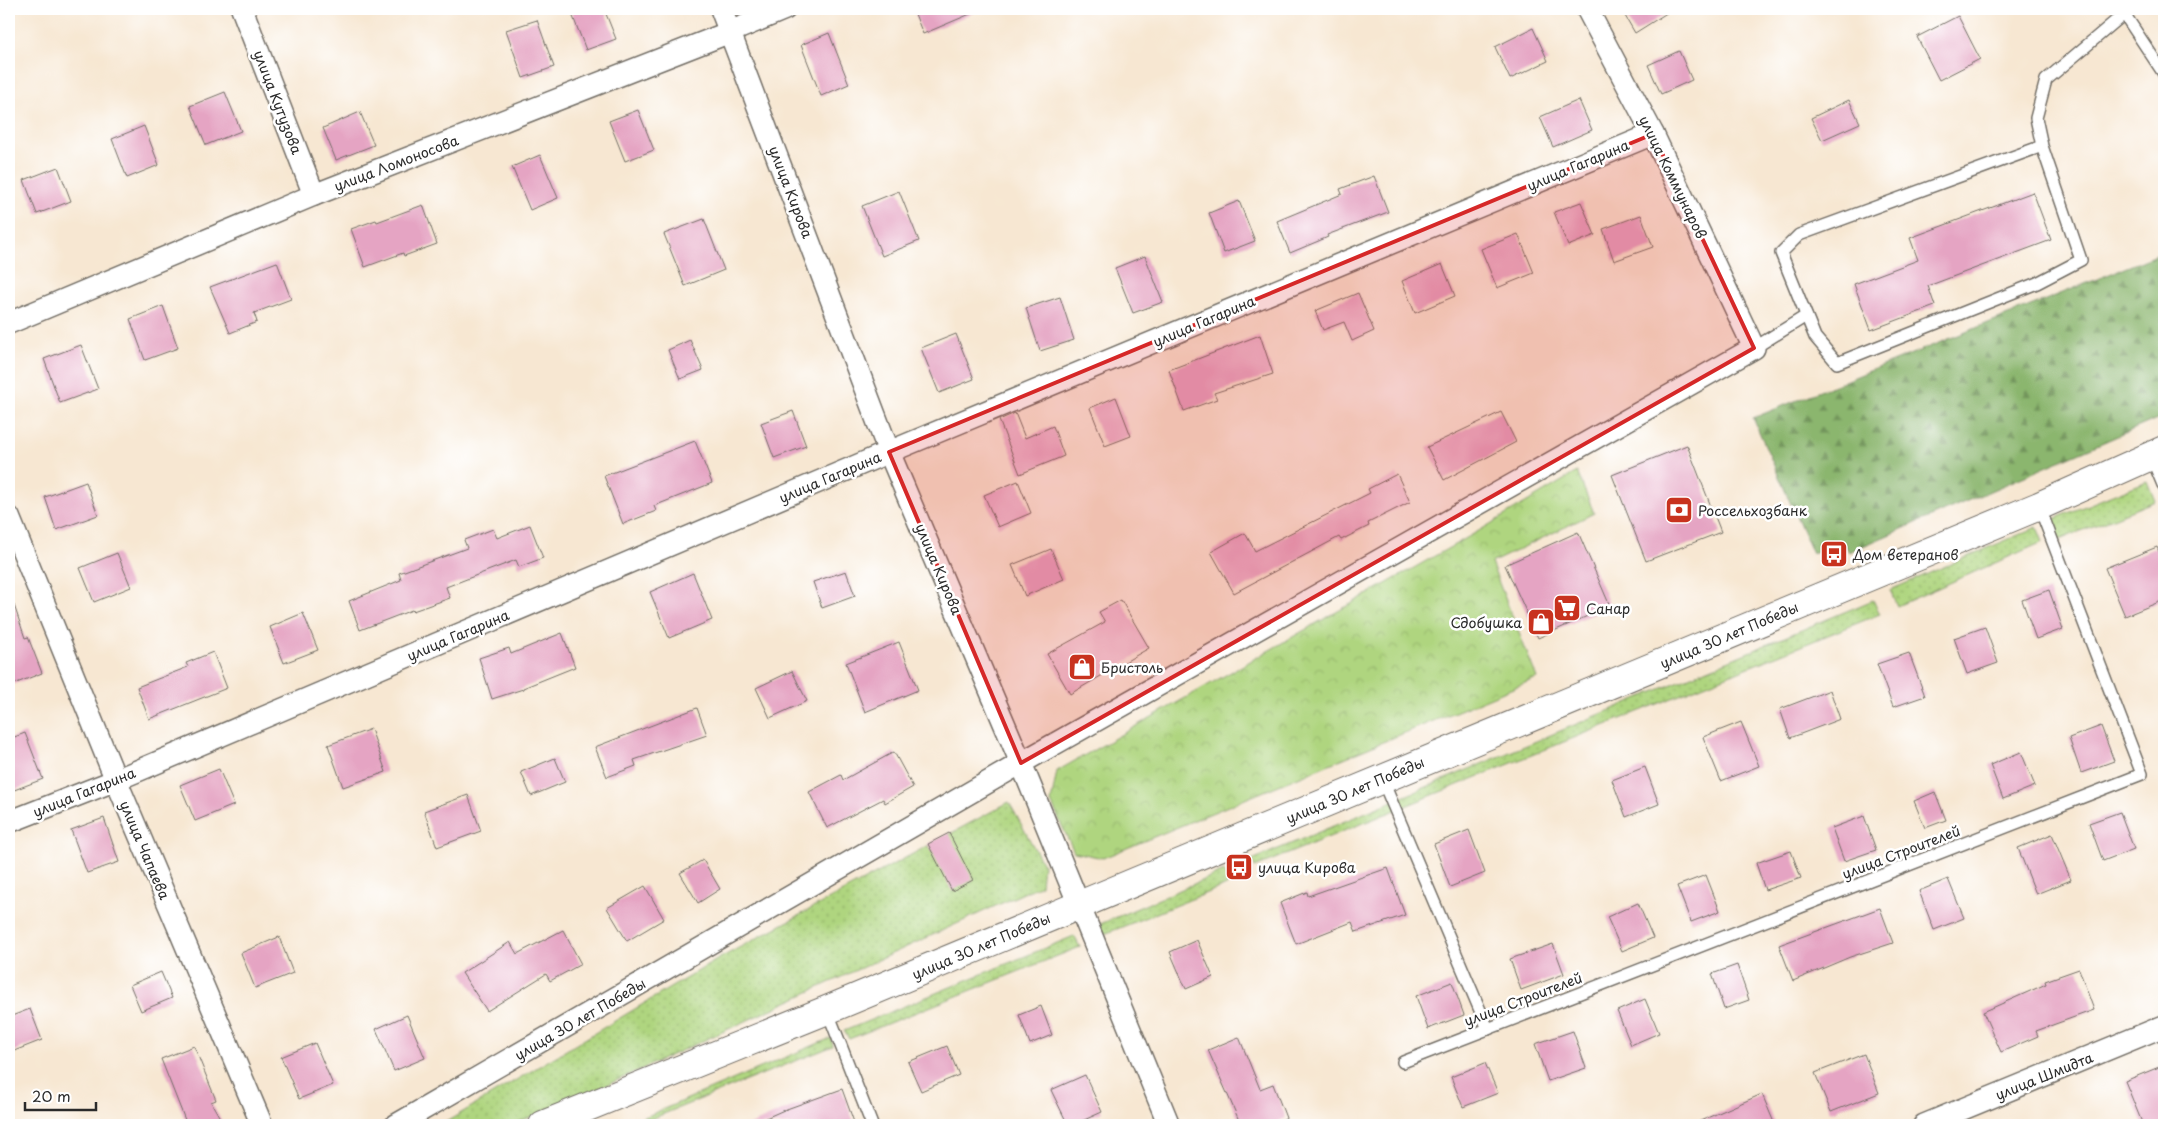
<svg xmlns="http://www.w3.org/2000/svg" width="2173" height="1134" font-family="'Playpen Sans',sans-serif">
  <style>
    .grass { fill: url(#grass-dots); stroke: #6d8055 }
    .forest { fill: url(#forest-firs); stroke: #5b704c }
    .park { fill: url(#park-crowns); stroke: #6d8055 }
    .building { fill: #e5a4c3 }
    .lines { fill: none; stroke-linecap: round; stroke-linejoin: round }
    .lane-casing { stroke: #726d65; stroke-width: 14 }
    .street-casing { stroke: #726d65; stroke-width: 24 }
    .secondary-casing { stroke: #726d65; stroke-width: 30 }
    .lane { stroke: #fff; stroke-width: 11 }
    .street { stroke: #fff; stroke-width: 21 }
    .secondary { stroke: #fff; stroke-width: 28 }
    .marked { fill: #d62828; fill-opacity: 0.2; stroke: #d62828; stroke-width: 4; stroke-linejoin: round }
    .labels { text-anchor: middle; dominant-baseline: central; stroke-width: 5; stroke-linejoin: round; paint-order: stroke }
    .street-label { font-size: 14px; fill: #2b2b2b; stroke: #fff }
    .poi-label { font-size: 14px; fill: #2b2b2b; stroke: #fff; text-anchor: start }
  </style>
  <defs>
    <pattern id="grass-dots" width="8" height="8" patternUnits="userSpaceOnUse" patternTransform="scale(1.25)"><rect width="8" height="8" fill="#afd57f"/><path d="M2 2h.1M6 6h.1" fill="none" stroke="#97b76e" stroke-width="1.8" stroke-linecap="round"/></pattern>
    <pattern id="forest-firs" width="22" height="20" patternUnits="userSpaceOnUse" patternTransform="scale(1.25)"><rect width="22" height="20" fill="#8bb66e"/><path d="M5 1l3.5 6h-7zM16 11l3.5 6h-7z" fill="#72945b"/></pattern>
    <pattern id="park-crowns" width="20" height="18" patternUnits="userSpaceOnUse" patternTransform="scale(1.25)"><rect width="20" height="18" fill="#afd57f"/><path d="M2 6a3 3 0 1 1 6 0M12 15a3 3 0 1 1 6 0" fill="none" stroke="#97b76e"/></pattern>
  </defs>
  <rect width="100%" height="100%" fill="#fff"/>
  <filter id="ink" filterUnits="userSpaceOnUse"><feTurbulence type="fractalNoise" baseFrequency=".02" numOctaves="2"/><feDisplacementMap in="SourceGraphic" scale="10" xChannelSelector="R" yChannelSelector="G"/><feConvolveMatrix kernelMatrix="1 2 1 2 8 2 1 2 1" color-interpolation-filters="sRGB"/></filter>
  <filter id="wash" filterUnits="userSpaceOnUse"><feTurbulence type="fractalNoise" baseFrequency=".0096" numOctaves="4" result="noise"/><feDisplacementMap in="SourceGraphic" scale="20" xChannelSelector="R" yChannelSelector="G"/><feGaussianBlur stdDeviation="1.12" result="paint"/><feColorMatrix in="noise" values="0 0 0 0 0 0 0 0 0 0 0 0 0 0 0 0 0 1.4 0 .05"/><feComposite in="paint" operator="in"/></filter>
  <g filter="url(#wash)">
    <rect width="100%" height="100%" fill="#f7e7d2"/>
    <g class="grass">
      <polygon points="2147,481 2155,501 2059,540 2051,520"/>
      <polygon points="2037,527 2043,542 1897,606 1890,590"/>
      <polygon points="1873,600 1880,614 1255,867 1252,860"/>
      <polygon points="1009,802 1043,864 1041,885 568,1103 510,1125 441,1125 720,958"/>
      <polygon points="1224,871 1229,884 1102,935 1098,925"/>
      <polygon points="1074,936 1080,947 849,1039 844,1031"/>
      <polygon points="831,1038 833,1046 636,1125 626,1125"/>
    </g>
    <polygon class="forest" points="2164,252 2164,416 1849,552 1843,542 1813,554 1753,418"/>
    <polygon class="park" points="1577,472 1594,513 1491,563 1537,678 1103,858 1074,852 1051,802 1057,771 1477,532"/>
    <g id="blocks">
      <g class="building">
        <polygon points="570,9 604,9 616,39 586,50"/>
        <polygon points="913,9 982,9 923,34"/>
        <polygon points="1621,9 1673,9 1635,33"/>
        <polygon points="1958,16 1980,59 1939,80 1917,37"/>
        <polygon points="537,20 554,67 523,78 506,30"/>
        <polygon points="1533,28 1548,61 1510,79 1495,47"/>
        <polygon points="829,33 849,84 821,96 801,45"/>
        <polygon points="1679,51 1692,80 1661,94 1648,65"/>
        <polygon points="225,92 241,131 206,145 190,106"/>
        <polygon points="1579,100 1592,130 1553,147 1540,117"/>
        <polygon points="1849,100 1860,123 1822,140 1811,118"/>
        <polygon points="638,110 654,150 625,161 609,121"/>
        <polygon points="360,112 374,145 336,160 323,128"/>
        <polygon points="144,126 159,165 127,178 112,139"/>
        <polygon points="540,155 558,198 530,210 512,167"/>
        <polygon points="58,167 71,201 37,214 24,180"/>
        <polygon points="1374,176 1388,212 1327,235 1328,237 1290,253 1277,221 1342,194 1340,189"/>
        <polygon points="899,191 919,241 882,256 862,206"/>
        <polygon points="2033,192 2051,240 1928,286 1935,306 1871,330 1854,284 1918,260 1910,238"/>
        <polygon points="1239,201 1255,241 1224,253 1209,213"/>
        <polygon points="1581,202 1595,235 1568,246 1554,212"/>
        <polygon points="423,205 437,244 404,256 403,253 365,267 351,229 376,220 377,222"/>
        <polygon points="1641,215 1653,247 1614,261 1603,229"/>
        <polygon points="704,219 724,270 685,286 664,234"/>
        <polygon points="1518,234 1534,273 1497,288 1481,249"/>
        <polygon points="1145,256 1163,302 1133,313 1115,268"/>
        <polygon points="277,262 291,299 254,313 257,322 230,333 210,287"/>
        <polygon points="1442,264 1455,296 1415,313 1402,281"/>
        <polygon points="1358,293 1374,331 1352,341 1344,322 1323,330 1315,311"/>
        <polygon points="1060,297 1074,340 1040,351 1026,308"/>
        <polygon points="163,306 178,348 145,360 130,319"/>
        <polygon points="956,334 974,379 939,393 921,348"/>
        <polygon points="1260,335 1273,374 1214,393 1217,399 1184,411 1169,370"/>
        <polygon points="690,340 703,370 680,379 668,350"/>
        <polygon points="81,345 98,389 60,403 44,359"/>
        <polygon points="1116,397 1131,436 1105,446 1090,408"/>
        <polygon points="793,411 806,446 774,458 761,423"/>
        <polygon points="1501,412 1516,442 1444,480 1427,447"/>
        <polygon points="1015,413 1025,438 1053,426 1064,456 1020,474 999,420"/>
        <polygon points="695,441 712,483 654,506 656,511 623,524 604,476"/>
        <polygon points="1687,445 1721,532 1646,561 1612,475"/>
        <polygon points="1397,474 1410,502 1368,523 1369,526 1341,540 1339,537 1234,593 1211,552 1245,533 1255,551 1370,493 1368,489"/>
        <polygon points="1018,481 1031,513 998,527 984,495"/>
        <polygon points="86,482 98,515 56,530 45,497"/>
        <polygon points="530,525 543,558 519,567 516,560 446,587 450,598 413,611 412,610 360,630 349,601 401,580 399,573 467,548 464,540 493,529 497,538"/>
        <polygon points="1578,532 1610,606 1538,638 1505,565"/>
        <polygon points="2157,547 2164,563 2164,600 2125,616 2105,568"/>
        <polygon points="1051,549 1064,579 1025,596 1012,565"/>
        <polygon points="117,553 131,587 94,602 80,568"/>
        <polygon points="846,571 855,596 822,608 813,582"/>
        <polygon points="693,573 712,620 669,638 650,592"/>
        <polygon points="2049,590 2063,629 2036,639 2022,600"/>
        <polygon points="9,599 12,599 25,638 28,637 42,673 9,686"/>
        <polygon points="1121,600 1149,648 1070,694 1047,654 1105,622 1099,612"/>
        <polygon points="303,613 318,650 284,663 270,627"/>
        <polygon points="1985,627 1998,663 1967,674 1954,638"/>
        <polygon points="562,633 575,667 523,688 523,689 492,699 479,658 509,648 511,654"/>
        <polygon points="899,642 918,690 865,712 846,663"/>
        <polygon points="213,652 227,688 149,719 137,687 188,667 186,663"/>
        <polygon points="1909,653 1925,696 1893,707 1877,664"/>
        <polygon points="792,671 807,701 770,718 756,688"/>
        <polygon points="1830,690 1840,719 1790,738 1780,709"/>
        <polygon points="697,708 707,735 634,760 636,766 607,777 595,747"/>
        <polygon points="1741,722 1759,766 1721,781 1703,737"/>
        <polygon points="2101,726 2114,761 2081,773 2069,738"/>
        <polygon points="371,729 386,772 343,787 328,745"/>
        <polygon points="25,733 43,779 9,792 9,739"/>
        <polygon points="894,752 913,787 885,803 883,799 827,828 809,792 841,775 843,780"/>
        <polygon points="2021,752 2035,786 2003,799 1990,765"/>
        <polygon points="555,758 565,782 531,796 521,772"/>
        <polygon points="1645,767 1659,804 1626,817 1612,780"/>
        <polygon points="219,769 234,805 195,821 180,785"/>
        <polygon points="1935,792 1946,820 1925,828 1914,801"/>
        <polygon points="468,795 481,831 437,847 424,811"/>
        <polygon points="2120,812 2134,849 2103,861 2089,823"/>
        <polygon points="1864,816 1876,850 1844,861 1832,828"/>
        <polygon points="104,818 119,862 87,873 71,830"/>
        <polygon points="1469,830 1485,873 1450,887 1434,844"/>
        <polygon points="949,833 973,880 952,891 928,844"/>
        <polygon points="2052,834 2071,880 2036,894 2018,848"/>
        <polygon points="1791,851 1801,878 1765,890 1756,863"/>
        <polygon points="703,860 720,889 698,903 680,873"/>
        <polygon points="1388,868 1405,915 1356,932 1352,922 1296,944 1280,903 1307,892 1308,896"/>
        <polygon points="1706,875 1720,911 1691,922 1677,886"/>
        <polygon points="1948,879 1964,918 1934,930 1919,891"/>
        <polygon points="645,886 664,919 627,941 607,908"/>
        <polygon points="1638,903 1653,938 1622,951 1607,917"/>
        <polygon points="1880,908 1893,943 1850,957 1793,981 1779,945"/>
        <polygon points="563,930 581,964 550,981 546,974 487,1011 462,973 510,942 517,954"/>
        <polygon points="279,937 293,973 255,988 241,953"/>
        <polygon points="1197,940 1213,977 1186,989 1170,952"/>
        <polygon points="1553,944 1564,974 1521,990 1510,959"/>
        <polygon points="1737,965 1749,1000 1724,1009 1712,974"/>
        <polygon points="2079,969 2094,1010 2036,1031 2038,1036 2001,1052 1983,1012 2046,984 2045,981"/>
        <polygon points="161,972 172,998 141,1011 130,985"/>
        <polygon points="1452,982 1464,1015 1428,1029 1416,996"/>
        <polygon points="1645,999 1659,1033 1631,1045 1617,1011"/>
        <polygon points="1041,1006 1052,1035 1030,1044 1019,1015"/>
        <polygon points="30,1009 42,1040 9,1053 9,1017"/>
        <polygon points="407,1015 425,1058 394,1071 376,1029"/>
        <polygon points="1573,1031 1586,1068 1548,1081 1535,1044"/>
        <polygon points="1239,1037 1260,1089 1273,1084 1286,1118 1269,1125 1241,1125 1208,1050"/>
        <polygon points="315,1043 333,1085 299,1099 281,1057"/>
        <polygon points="194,1046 216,1100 211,1102 224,1125 187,1125 161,1059"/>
        <polygon points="947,1046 959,1075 921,1091 908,1062"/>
        <polygon points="1864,1054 1879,1093 1831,1112 1815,1073"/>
        <polygon points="1485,1063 1498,1093 1463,1107 1451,1077"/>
        <polygon points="2164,1065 2164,1125 2143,1125 2125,1081"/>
        <polygon points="1085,1075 1102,1112 1073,1125 1068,1125 1051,1090"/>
        <polygon points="842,1089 855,1125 750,1125 784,1110"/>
        <polygon points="1762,1094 1775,1125 1691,1125"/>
      </g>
    </g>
  </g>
  <g filter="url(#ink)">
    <use href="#blocks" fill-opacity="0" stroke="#726d65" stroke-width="1"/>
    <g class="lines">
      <g class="lane-casing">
        <g id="lane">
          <polyline points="2121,9 2164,74"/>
          <polyline points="2042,146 1799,235 1781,253 1815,337 1837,363 2037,283 2081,260 2042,146 2036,118 2046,80 2124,14"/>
          <polyline points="1754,348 1806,316"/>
          <polyline points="2151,456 2164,487"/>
          <polyline points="1382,779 1488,1029"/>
          <polyline points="827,1010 872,1125"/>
          <polyline points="1403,1062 2142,774 2039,506"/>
        </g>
      </g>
      <g class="street-casing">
        <g id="street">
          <polyline points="242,9 314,195"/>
          <polyline points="721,9 889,452 1021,763 1169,1125"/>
          <polyline points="9,323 314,195 730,32 785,9"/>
          <polyline points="9,517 116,780 262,1125"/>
          <polyline points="9,822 116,780 889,452 1653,134"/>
          <polyline points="396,1125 1021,763 1754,348 1653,134 1587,9"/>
          <polyline points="1924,1125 2164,1026"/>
        </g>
      </g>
      <g class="secondary-casing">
        <polyline id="secondary" points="543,1125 827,1010 2039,506 2164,450"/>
      </g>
      <use href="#lane" class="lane"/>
      <use href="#street" class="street"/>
      <use href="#secondary" class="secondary"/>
    </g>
  </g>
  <path class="marked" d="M1653 134 1754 348 1021 763 889 452Z"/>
  <defs>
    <g id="bank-square" transform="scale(1.4375)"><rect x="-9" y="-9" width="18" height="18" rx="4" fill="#c8321e" stroke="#fff"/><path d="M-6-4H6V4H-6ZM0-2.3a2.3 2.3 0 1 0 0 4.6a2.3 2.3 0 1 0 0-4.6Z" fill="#fff"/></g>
    <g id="bus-square" transform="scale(1.4375)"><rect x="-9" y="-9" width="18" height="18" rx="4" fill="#c8321e" stroke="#fff"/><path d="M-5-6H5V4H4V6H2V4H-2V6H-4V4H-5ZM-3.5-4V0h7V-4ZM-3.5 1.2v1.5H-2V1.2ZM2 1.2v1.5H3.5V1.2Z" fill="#fff"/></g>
    <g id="supermarket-square" transform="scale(1.4375)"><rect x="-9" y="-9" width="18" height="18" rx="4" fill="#c8321e" stroke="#fff"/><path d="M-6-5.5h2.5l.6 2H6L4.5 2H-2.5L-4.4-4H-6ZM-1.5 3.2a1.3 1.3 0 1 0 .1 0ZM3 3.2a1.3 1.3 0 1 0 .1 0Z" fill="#fff"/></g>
    <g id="shop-square" transform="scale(1.4375)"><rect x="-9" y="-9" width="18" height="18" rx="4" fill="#c8321e" stroke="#fff"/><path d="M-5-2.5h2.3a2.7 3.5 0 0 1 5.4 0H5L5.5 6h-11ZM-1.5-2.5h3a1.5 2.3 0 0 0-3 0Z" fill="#fff"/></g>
  </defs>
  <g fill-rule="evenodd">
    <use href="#bank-square" x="1679" y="510"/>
    <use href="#bus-square" x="1834" y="554"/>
    <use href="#supermarket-square" x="1567" y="608"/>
    <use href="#shop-square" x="1541" y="622"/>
    <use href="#shop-square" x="1082" y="667"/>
    <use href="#bus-square" x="1239" y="867"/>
  </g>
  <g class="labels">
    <g class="street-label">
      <text transform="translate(278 102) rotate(69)">улица Кутузова</text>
      <text transform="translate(396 163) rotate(-21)">улица Ломоносова</text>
      <text transform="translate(1578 165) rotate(-23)">улица Гагарина</text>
      <text transform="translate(1673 177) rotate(64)">улица Коммунаров</text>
      <text transform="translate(791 192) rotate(69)">улица Кирова</text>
      <text transform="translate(1204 321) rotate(-23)">улица Гагарина</text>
      <text transform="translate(830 477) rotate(-23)">улица Гагарина</text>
      <text transform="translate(939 569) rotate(67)">улица Кирова</text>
      <text transform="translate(458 635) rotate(-23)">улица Гагарина</text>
      <text transform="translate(1729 635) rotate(-23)">улица 30 лет Победы</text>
      <text transform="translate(1355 790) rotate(-23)">улица 30 лет Победы</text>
      <text transform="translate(84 792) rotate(-22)">улица Гагарина</text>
      <text transform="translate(145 850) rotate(67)">улица Чапаева</text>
      <text transform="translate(1901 852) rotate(-21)">улица Строителей</text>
      <text transform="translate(981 946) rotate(-23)">улица 30 лет Победы</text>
      <text transform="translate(1523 999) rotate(-21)">улица Строителей</text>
      <text transform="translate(580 1019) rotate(-30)">улица 30 лет Победы</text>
      <text transform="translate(2044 1076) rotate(-22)">улица Шмидта</text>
    </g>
    <g class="poi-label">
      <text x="1698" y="510">Россельхозбанк</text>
      <text x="1853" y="554">Дом ветеранов</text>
      <text x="1586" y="608">Санар</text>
      <text x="1522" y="622" text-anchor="end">Сдобушка</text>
      <text x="1101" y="667">Бристоль</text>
      <text x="1258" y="867">улица Кирова</text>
    </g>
  </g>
  <rect width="2173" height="1134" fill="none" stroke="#fff" stroke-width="30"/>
  <path d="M25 1102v8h71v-8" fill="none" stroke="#2b2b2b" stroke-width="2.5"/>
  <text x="32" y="1102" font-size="15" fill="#2b2b2b" stroke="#ffffff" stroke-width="4" paint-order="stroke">20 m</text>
</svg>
